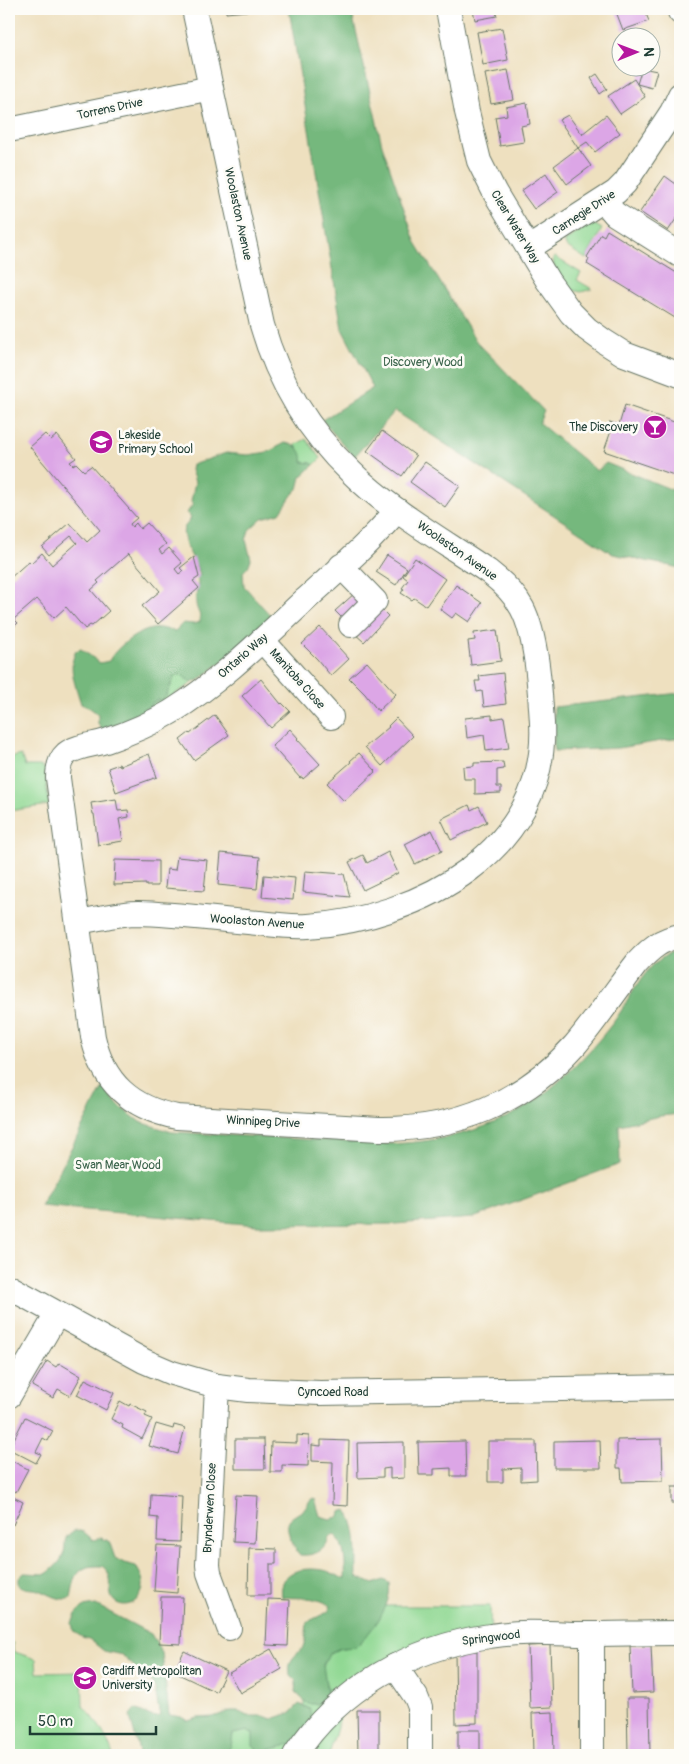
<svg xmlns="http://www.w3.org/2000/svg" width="689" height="1764" font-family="Pangolin,sans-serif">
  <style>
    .green { fill: #90d893; stroke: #588a64 }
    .forest { fill: #74b87d; stroke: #4a7a58 }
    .building { fill: #dca6e6 }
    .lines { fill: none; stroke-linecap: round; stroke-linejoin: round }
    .minor-casing { stroke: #677665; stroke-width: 26 }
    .minor { stroke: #fff; stroke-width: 24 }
    .labels { text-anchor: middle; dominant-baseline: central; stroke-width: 5; stroke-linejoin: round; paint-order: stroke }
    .street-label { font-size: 12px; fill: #1f3d34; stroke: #fdfcf7 }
    .park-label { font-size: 12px; fill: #3b644c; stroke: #fdfcf7 }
    .poi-label { font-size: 12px; fill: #1f3d34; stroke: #fdfcf7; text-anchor: start }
  </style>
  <rect width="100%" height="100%" fill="#fdfcf7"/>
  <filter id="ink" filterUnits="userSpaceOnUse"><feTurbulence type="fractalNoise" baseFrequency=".02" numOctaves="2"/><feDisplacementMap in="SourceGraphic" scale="10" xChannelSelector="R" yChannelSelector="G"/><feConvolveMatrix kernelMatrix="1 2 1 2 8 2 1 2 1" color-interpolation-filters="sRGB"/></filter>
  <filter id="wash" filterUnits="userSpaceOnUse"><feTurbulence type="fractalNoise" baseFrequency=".0096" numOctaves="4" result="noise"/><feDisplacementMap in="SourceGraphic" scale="20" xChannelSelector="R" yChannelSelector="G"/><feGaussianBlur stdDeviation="1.12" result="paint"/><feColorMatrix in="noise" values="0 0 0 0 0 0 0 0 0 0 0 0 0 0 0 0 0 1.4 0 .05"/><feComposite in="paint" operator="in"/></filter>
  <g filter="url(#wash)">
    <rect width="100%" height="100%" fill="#eee0bf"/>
    <g class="green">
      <polygon points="592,223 602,229 586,259 566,246 565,243 565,241"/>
      <polygon points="555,257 581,273 577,280 592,289 581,292 567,289 554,268 553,258"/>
      <polygon points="306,439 321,458 314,465 311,463 302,462 299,449 295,445"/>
      <path d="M181 674 194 682 145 713C150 705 153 701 162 699L171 686 175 676Z"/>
      <polygon points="21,755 25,766 40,766 46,769 45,774 49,805 9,811 9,758"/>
      <path d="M384 1606H490L491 1635 339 1702V1721L329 1755H158L162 1750 178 1748 225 1753 231 1746 233 1734 247 1731 253 1734 260 1752 291 1744 310 1709 304 1706V1700L328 1690C323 1673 320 1669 329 1653L341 1648 356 1647 378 1621Z"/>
      <path d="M9 1643H13V1650L15 1652 36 1659 37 1673 82 1672 83 1706C97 1720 107 1737 113 1755H9Z"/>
    </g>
    <g class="forest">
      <polygon points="289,9 351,9 382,145 415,241 476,341 544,411 539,423 597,471 606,463 680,493 680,568 613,554 395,411 354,457 322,420 373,388 342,329"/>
      <path d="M285 443C296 445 304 450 302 462L311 463 314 465 301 477 298 489 292 495 280 513 262 518 249 530 246 540 251 559 248 567 243 572 244 586 271 616 270 623 199 680C191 683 187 681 181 674L175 676 166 696 162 700H156L150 705 145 714 102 730 98 723V714L90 708 81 704C76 686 67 668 76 651L81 649 100 663 109 661C117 645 142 628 160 628 165 629 170 630 175 631L183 623 193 624 200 622C201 612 196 611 196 602 195 593 200 586 197 577L200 575C196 562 180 540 184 528 186 525 189 522 191 518L187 513 193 504 191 501 195 482 191 470 192 465 226 453 248 455 268 452Z"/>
      <polygon points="680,693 680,738 618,748 554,751 554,707"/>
      <path d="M680 950V1114L660 1116 619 1125 620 1164 473 1218 395 1224 257 1225 41 1206 103 1087 118 1105 140 1122 172 1132 386 1144C430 1143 475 1134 515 1113 549 1096 592 1051 615 1020 633 995 647 957 680 950Z"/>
      <path d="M313 1498 315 1499 320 1516 330 1519 338 1517 341 1512 347 1510C360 1530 356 1555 357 1577L373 1584 383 1580 389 1583C393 1606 371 1632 356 1647L341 1648 329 1653 323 1665 328 1699 322 1704H308L295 1692 296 1681 290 1675C288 1657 295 1658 305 1645L307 1622 328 1612 331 1606C315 1595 300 1599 282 1597 278 1570 302 1567 323 1570 330 1571 338 1577 345 1579 346 1566 345 1543 335 1535L329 1537C326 1551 314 1556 300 1555 294 1549 283 1527 290 1519 293 1516 299 1513 303 1510 307 1506 308 1501 313 1498Z"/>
      <path d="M75 1530 84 1532 93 1540 101 1538 109 1541 115 1558 124 1563 136 1566C139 1572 143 1577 143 1584 144 1597 130 1610 117 1603 106 1597 113 1584 109 1575 108 1571 105 1569 102 1566 76 1565 75 1576 71 1598 60 1602 50 1594 39 1590 32 1588 26 1590 19 1585V1578L24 1573 46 1574C52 1570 61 1562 63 1555 68 1542 60 1539 75 1530Z"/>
      <path d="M96 1605 151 1634 162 1653 169 1715 181 1717 188 1721 198 1718 213 1717 230 1711H238L247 1716H264L272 1719 290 1713 299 1704 310 1709 311 1722 291 1744 260 1752 253 1746V1734L247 1731 233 1734 231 1746 225 1753 178 1748 162 1750 158 1755H139C138 1741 132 1729 130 1715L135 1709 153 1717 160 1716 155 1689 151 1680 146 1674 139 1671 122 1655 104 1651 89 1639 82 1637 74 1632 72 1623 76 1614 83 1607Z"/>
    </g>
    <g id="blocks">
      <g class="building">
        <polygon points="226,9 247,9 247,11 226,13"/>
        <polygon points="473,9 495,9 497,16 475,20"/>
        <polygon points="615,9 644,9 649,21 623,30"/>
        <polygon points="502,28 508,60 483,65 477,32"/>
        <polygon points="642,68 657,71 652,88 637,84 645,97 620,114 608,96 634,79 637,84"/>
        <polygon points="508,70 514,100 491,104 485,74"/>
        <polygon points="597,74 607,89 600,94 591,78"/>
        <polygon points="527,103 530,124 521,126 524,142 500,146 495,117 507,115 506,107"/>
        <polygon points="568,115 582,134 606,115 620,133 595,152 587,142 578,148 559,120"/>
        <polygon points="578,148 591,166 567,184 554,166"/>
        <polygon points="546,173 558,192 534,209 521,191"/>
        <polygon points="665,176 680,187 680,213 668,231 640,212"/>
        <polygon points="607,230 680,275 680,321 587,264 589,259 587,257 601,234 604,236"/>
        <polygon points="625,405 680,424 680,469 677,476 604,451 611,431 608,430 610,422 619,425"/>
        <polygon points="382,431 416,456 402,476 367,451"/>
        <polygon points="45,434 51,440 57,435 76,458 70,462 73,465 76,463 84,471 91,466 137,518 130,524 132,527 136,523 140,529 147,523 166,544 159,550 162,554 169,548 182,563 175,569 179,574 183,571 180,568 194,557 199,577 193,581 199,588 158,624 142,606 160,591 128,554 97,581 99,583 91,590 109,611 92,626 90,625 85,629 66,607 54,618 37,599 14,619 18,623 9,631 9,579 29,561 31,563 42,553 52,565 77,543 71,536 49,555 42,547 70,523 87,542 100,530 30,447"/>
        <polygon points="425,462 460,486 445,507 410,482"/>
        <polygon points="387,555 407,568 396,585 376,572"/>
        <polygon points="415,558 445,579 426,606 414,598 412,600 401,593 404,589 402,588 408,580 403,576"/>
        <polygon points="456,585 482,603 469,622 456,613 452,618 440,609"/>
        <polygon points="355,593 364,602 345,621 335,611"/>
        <polygon points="379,607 388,616 364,642 354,633"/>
        <polygon points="320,627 349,659 331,676 317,659 302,644"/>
        <polygon points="497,630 501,661 471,665 468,641 475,640 474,633"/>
        <polygon points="367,662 396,694 378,711 365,694 349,678"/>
        <polygon points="503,673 506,704 484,707 482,691 477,692 475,681 480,681 479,676"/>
        <polygon points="261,679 281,704 282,703 290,711 271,728 242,696"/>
        <polygon points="215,715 229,735 194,760 180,740 189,733 190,734"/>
        <polygon points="492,715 492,719 504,717 509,748 486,751 484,735 467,738 465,718"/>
        <polygon points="396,718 413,736 382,766 365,747 389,727 388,726"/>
        <polygon points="290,729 298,738 297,739 320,764 303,779 302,777 300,778 272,746"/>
        <polygon points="359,753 376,771 344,801 327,783 351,762 350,761"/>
        <polygon points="149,754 157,777 116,792 108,768 119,764 120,766"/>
        <polygon points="503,762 504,769 497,770 497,787 501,787 501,793 475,794 475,779 464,779 463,767 474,766 474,763"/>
        <polygon points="116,799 118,811 128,810 129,817 119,819 123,841 98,845 94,814 93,814 91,803"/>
        <polygon points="469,805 471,810 479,806 487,822 451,840 441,819"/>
        <polygon points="432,830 442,851 415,864 405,844"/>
        <polygon points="388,852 398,873 363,890 349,862 363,855 367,863"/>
        <polygon points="221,853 260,857 257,889 218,885"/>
        <polygon points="177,857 207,860 204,891 165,888 167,869 175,870"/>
        <polygon points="115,860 158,861 158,886 146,886 146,884 114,885"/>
        <polygon points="305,871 344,874 350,897 303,892"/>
        <polygon points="264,875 295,878 293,900 262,897"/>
        <polygon points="47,1361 56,1367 59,1363 81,1376 70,1396 58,1389 53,1398 32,1386"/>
        <polygon points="85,1379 114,1393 106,1410 77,1395"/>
        <polygon points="120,1401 129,1406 130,1404 147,1412 145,1416 152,1419 142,1439 122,1428 123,1425 111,1419"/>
        <polygon points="25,1417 53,1431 48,1441 43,1438 36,1452 41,1454 36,1463 9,1449"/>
        <polygon points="156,1424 173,1429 174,1425 185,1428 178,1454 149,1446"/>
        <polygon points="297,1435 309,1436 308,1466 282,1465 282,1472 270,1472 271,1442 297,1443"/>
        <polygon points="235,1439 264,1439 265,1469 235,1469"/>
        <polygon points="662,1439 663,1481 622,1482 621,1468 617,1468 617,1440"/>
        <polygon points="321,1440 349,1441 347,1506 332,1505 333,1462 312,1461 312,1445 321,1446"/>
        <polygon points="600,1440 601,1468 554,1468 554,1441"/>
        <polygon points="465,1441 466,1476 451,1476 451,1468 434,1469 434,1475 419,1475 418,1442"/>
        <polygon points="488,1441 536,1441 537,1480 521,1481 521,1468 503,1469 503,1482 488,1482"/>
        <polygon points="404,1442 404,1478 390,1479 390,1468 383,1469 383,1477 358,1478 357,1443"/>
        <polygon points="10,1460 28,1469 16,1492 9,1488"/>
        <rect x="672" y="1487" width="8" height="16"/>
        <polygon points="151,1494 182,1496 180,1542 157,1541 158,1518 150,1517"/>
        <polygon points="9,1495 23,1502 13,1525 9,1523"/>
        <polygon points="236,1495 258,1496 255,1543 233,1542"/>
        <polygon points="157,1545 180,1546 177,1593 154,1591"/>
        <polygon points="249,1548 276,1549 276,1564 270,1564 270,1595 248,1595"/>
        <polygon points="161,1597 183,1597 181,1644 159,1643"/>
        <polygon points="268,1599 290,1600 288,1646 266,1645"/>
        <polygon points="550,1645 552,1707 530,1708 528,1646"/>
        <polygon points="651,1645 653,1692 632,1693 630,1646"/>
        <polygon points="271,1649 282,1669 240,1693 229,1673"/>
        <polygon points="184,1651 226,1671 216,1692 174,1672"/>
        <polygon points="455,1651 477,1651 477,1723 456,1724"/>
        <polygon points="627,1698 649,1698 650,1755 628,1755"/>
        <polygon points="357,1710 379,1710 379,1755 358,1755"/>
        <polygon points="553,1712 554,1755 533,1755 532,1713"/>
        <rect x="458" y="1730" width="22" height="25"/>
      </g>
    </g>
  </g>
  <g filter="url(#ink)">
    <use href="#blocks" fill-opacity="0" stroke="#677665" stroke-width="1"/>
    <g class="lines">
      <g class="minor-casing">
        <g id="minor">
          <polyline points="448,9 467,112 479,161 495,193 548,281 571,313 587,329 605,342 624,354 680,375"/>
          <polyline points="679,9 680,12"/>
          <polyline points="9,130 211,88"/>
          <polyline points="604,201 615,214 680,255"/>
          <polyline points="529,248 616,192 625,183 672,112 680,95"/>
          <path d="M397 510C370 543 337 571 305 600 263 639 221 681 171 712 151 724 129 733 106 741 94 745 76 746 66 754 59 760 58 770 58 778L93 1037C103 1083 131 1108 177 1117L379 1129C455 1130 523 1103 575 1045 597 1019 616 990 637 963 650 949 661 939 680 936"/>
          <polyline points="341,566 375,601 351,625"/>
          <polyline points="262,640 331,717"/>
          <path d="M78 922C98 919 118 913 138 913 178 914 219 920 259 923 275 925 291 927 308 926 419 919 549 850 542 723 540 691 537 636 522 608 514 593 502 582 489 572 444 541 389 510 351 472 309 432 278 381 262 325L194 9"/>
          <polyline points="9,1287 144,1361 172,1373 217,1386 248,1390 320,1393 680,1387"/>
          <polyline points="217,1386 208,1565 209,1573 229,1628"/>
          <polyline points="9,1396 57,1314"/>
          <polyline points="395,1666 416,1697 420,1707 420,1755"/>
          <path d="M295 1755C338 1689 412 1647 490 1636 519 1631 549 1633 577 1634 612 1634 646 1633 680 1633"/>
          <polyline points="592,1755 592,1634"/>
        </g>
      </g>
      <use href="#minor" class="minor"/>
    </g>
  </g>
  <defs>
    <g id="bar-disc" transform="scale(1.25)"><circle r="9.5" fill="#b5179e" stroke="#fdfcf7"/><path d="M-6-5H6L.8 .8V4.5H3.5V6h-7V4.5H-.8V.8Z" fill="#fff"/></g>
    <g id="school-disc" transform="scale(1.25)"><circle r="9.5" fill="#b5179e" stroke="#fdfcf7"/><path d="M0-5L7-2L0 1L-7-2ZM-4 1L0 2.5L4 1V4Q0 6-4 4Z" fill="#fff"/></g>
    <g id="university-disc" transform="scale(1.25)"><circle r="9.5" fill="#b5179e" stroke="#fdfcf7"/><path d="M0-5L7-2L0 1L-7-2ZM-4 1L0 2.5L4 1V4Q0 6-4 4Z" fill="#fff"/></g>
  </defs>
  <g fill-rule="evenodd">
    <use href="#bar-disc" x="655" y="427"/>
    <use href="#school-disc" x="101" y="442"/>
    <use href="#university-disc" x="85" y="1678"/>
  </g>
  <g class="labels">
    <g class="street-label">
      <text transform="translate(110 109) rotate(-12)">Torrens Drive</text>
      <text transform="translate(584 213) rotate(-33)">Carnegie Drive</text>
      <text transform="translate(238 214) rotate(78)">Woolaston Avenue</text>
      <text transform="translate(515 227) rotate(59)">Clear Water Way</text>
      <text transform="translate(457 551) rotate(35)">Woolaston Avenue</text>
      <text transform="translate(243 656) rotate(-41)">Ontario Way</text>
      <text transform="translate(297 679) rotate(48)">Manitoba Close</text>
      <text transform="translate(257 922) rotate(4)">Woolaston Avenue</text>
      <text transform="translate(263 1122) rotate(3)">Winnipeg Drive</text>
      <text x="333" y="1392">Cyncoed Road</text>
      <text transform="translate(210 1508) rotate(-87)">Brynderwen Close</text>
      <text transform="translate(491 1638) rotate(-7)">Springwood</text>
    </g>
    <g class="park-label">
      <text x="423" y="362">Discovery Wood</text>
      <text x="118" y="1165">Swan Mear Wood</text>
    </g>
    <g class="poi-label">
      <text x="638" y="427" text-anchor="end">The Discovery</text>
      <text x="118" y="435">Lakeside<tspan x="118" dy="14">Primary School</tspan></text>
      <text x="102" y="1671">Cardiff Metropolitan<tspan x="102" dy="14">University</tspan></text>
    </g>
  </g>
  <rect width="689" height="1764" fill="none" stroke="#fdfcf7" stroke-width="30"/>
  <g transform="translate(636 52) rotate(89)"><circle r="24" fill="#fdfcf7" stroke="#a4b0a9"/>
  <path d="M0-4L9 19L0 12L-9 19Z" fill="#b5179e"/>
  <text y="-8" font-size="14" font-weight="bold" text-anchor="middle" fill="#1f3d34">N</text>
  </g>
  <path d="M30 1726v8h126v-8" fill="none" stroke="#1f3d34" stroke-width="2.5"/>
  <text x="38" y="1726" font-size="15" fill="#1f3d34" stroke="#fdfcf7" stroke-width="4" paint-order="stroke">50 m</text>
</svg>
